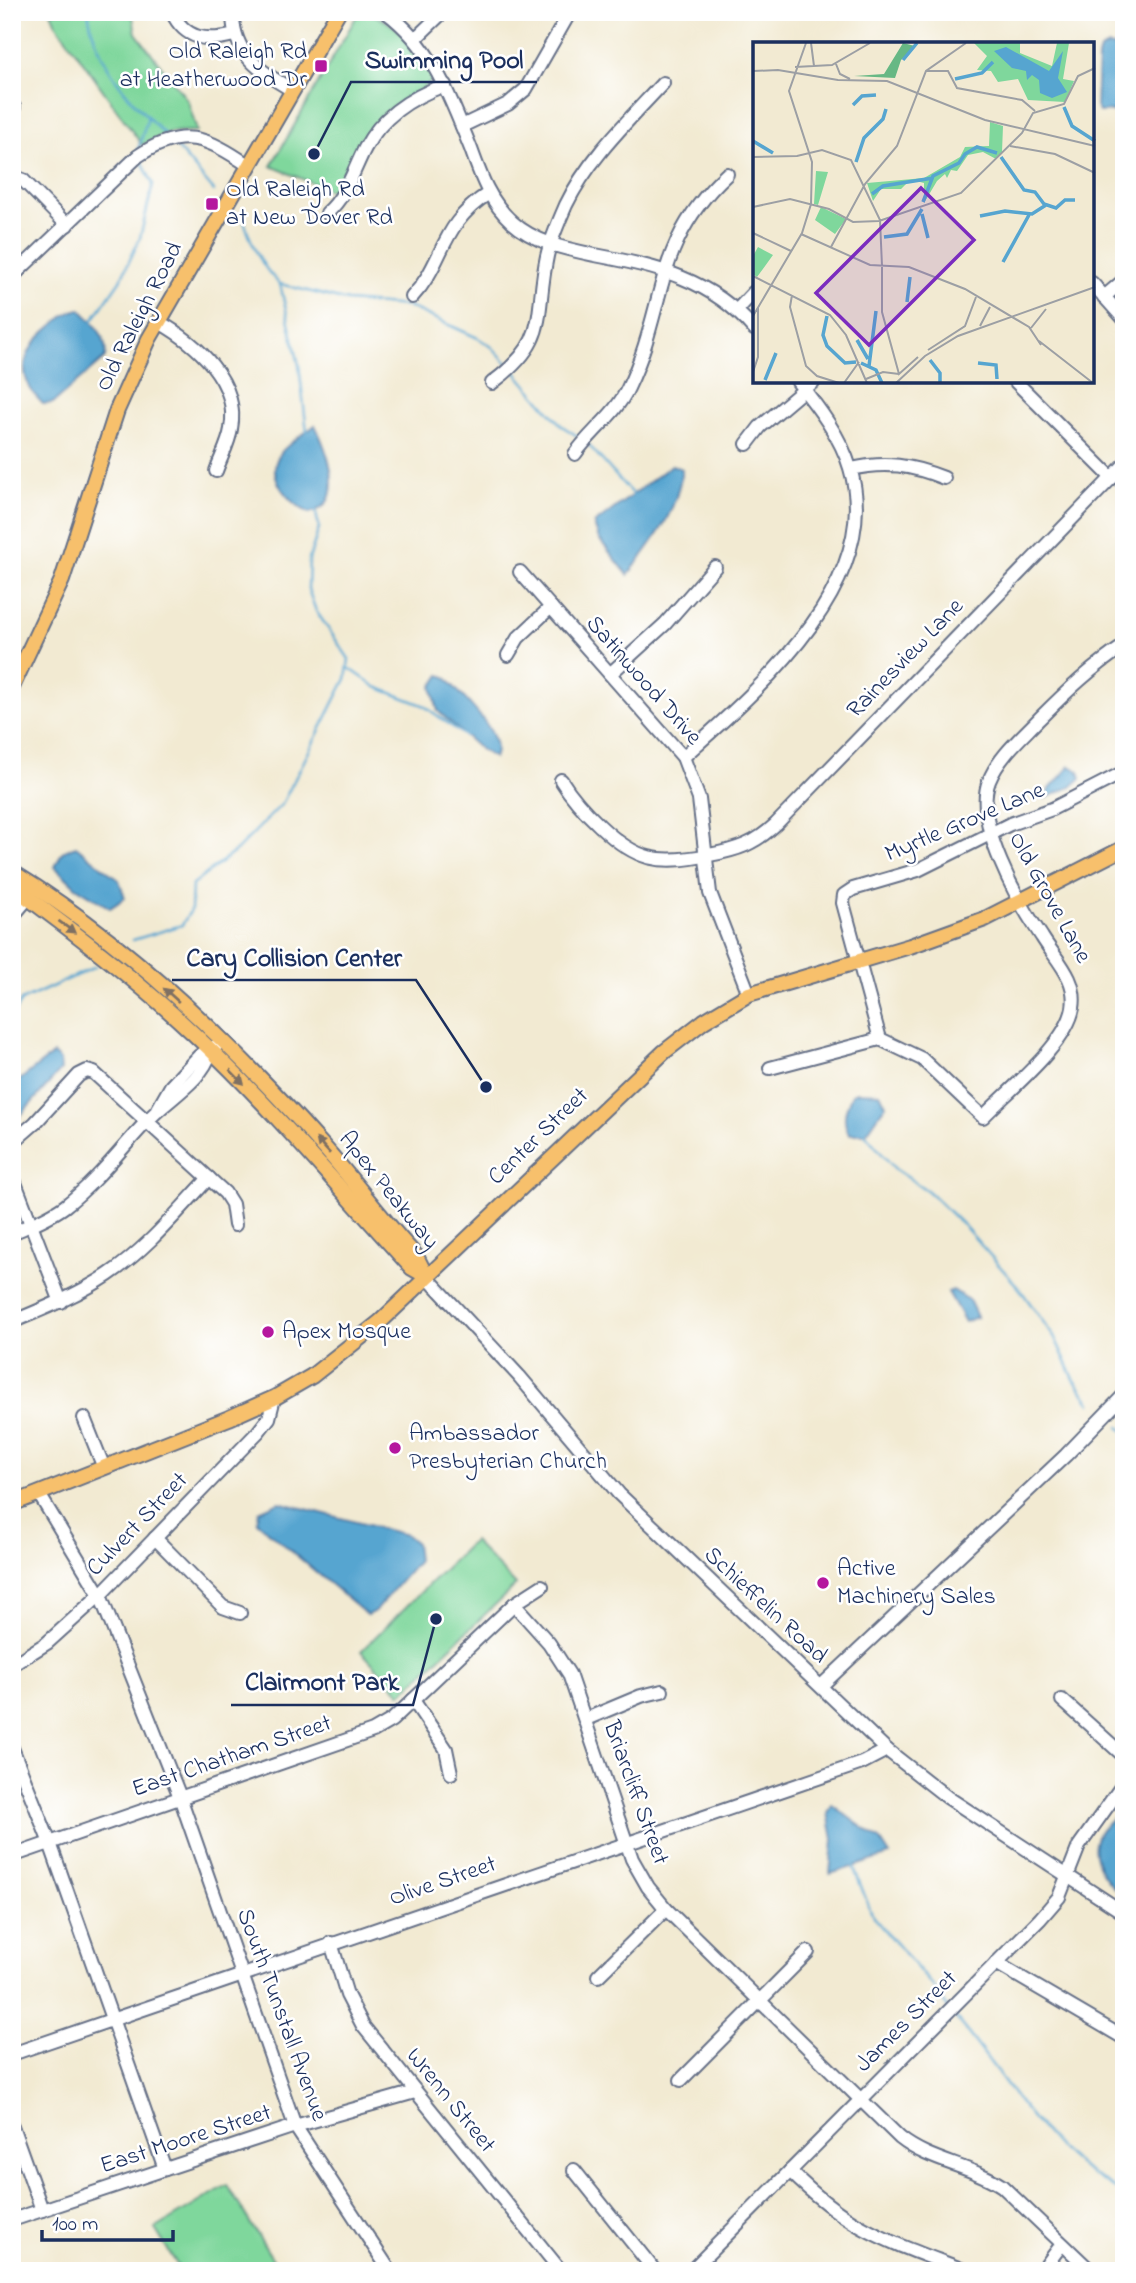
<svg xmlns="http://www.w3.org/2000/svg" width="1136" height="2283" font-family="'Indie Flower',sans-serif">
  <style>
    .green { fill: #7fd79c; stroke: #4d837d; stroke-width: 2 }
    .water { fill: #56a5d0; stroke: #386a97; stroke-width: 2 }
    .lines { fill: none; stroke-linecap: round; stroke-linejoin: round }
    .stream { stroke: #56a5d0; stroke-width: 2.5 }
    .minor-casing { stroke: #667087; stroke-width: 16 }
    .major-casing { stroke: #667087; stroke-width: 18 }
    .minor { stroke: #fff; stroke-width: 12 }
    .major { stroke: #f7c06c; stroke-width: 14 }
    .oneway { fill: #7e7064 }
    .poi-dot { fill: #b5179e; stroke: #fff; stroke-width: 2.5 }
    .labels { text-anchor: middle; dominant-baseline: central; stroke-width: 5; stroke-linejoin: round; paint-order: stroke }
    .poi-label { font-size: 24px; fill: #1b2f5e; stroke: #fff; text-anchor: start }
    .street-label { font-size: 24px; fill: #1b2f5e; stroke: #fff }
    .inset-river { fill: none; stroke: #56a5d0; stroke-width: 3.5 }
    .inset-road { fill: none; stroke: #9c9fa4; stroke-width: 2 }
    .view { fill: #7b2cbf; fill-opacity: 0.15; stroke: #7b2cbf; stroke-width: 3.5 }
    .inset-edge { fill: none; stroke: #1b2f5e; stroke-width: 3.5 }
    .leader { fill: none; stroke: #1b2f5e; stroke-width: 2.5 }
    .callout-dot { fill: #1b2f5e; stroke: #fff; stroke-width: 2.5 }
    .callout-label { font-size: 26px; text-anchor: middle; font-weight: bold; fill: #1b2f5e; stroke: #fff; stroke-width: 5; stroke-linejoin: round; paint-order: stroke }
  </style>
  <rect width="100%" height="100%" fill="#fff"/>
  <filter id="ink" filterUnits="userSpaceOnUse"><feTurbulence type="fractalNoise" baseFrequency=".0143" numOctaves="2"/><feDisplacementMap in="SourceGraphic" scale="14" xChannelSelector="R" yChannelSelector="G"/><feConvolveMatrix kernelMatrix="1 2 1 2 8 2 1 2 1" color-interpolation-filters="sRGB"/></filter>
  <filter id="wash" filterUnits="userSpaceOnUse"><feTurbulence type="fractalNoise" baseFrequency=".00686" numOctaves="4" result="noise"/><feDisplacementMap in="SourceGraphic" scale="28" xChannelSelector="R" yChannelSelector="G"/><feGaussianBlur stdDeviation="1.57" result="paint"/><feColorMatrix in="noise" values="0 0 0 0 0 0 0 0 0 0 0 0 0 0 0 0 0 1.4 0 .05"/><feComposite in="paint" operator="in"/></filter>
  <g filter="url(#wash)">
    <rect width="100%" height="100%" fill="#f2ead2"/>
    <g class="green">
      <polygon points="51,12 132,12 136,33 188,101 197,131 170,132 142,145 56,24"/>
      <path d="M359 12C386 12 428 51 433 78 426 92 393 103 380 117 361 137 351 169 338 194L271 166Z"/>
      <polygon points="473,1541 516,1585 401,1694 361,1651"/>
      <polygon points="227,2185 280,2271 181,2271 155,2229"/>
    </g>
    <g class="water">
      <polygon points="1108,46 1120,49 1118,111 1099,112 1096,107 1098,57 1100,50"/>
      <path d="M80 309C93 321 109 338 105 358L53 403 43 404C13 375 23 349 52 326 61 319 68 311 80 309Z"/>
      <path d="M315 425C326 448 350 504 309 513 290 503 264 477 280 454 287 443 305 434 315 425Z"/>
      <path d="M672 465 682 469C678 512 653 542 628 575L599 539 594 524Z"/>
      <path d="M440 675 446 677C459 696 506 732 494 758L480 749 438 711 432 687Z"/>
      <polygon points="1070,766 1079,771 1081,778 1071,787 1046,798 1049,790"/>
      <polygon points="76,846 119,880 125,898 110,908 76,887 55,867 62,852"/>
      <polygon points="53,1054 60,1060 61,1070 12,1125 12,1086"/>
      <path d="M856 1092 880 1093 886 1105 866 1134H849C841 1119 846 1108 852 1094Z"/>
      <polygon points="953,1290 969,1300 977,1317 965,1322 948,1292"/>
      <polygon points="279,1502 406,1535 416,1543 418,1561 375,1611 367,1615 257,1522 259,1511"/>
      <polygon points="832,1805 881,1841 890,1855 830,1874 833,1839 828,1813"/>
      <path d="M1124 1808V1896C1104 1882 1083 1851 1102 1828 1108 1821 1117 1815 1124 1808Z"/>
    </g>
    <g class="lines">
      <g class="stream">
        <path d="M88 12C98 68 129 98 167 137"/>
        <polyline points="174,144 214,191"/>
        <polyline points="138,150 148,117"/>
        <path d="M242 214C249 238 261 268 280 284L347 301 407 306 478 338 492 347 509 365"/>
        <polyline points="280,284 299,365 307,432"/>
        <polyline points="92,321 121,279 140,238 153,184 141,160"/>
        <polyline points="513,369 562,426 582,439"/>
        <polyline points="587,443 633,495"/>
        <polyline points="349,668 376,687 423,705 465,736"/>
        <polyline points="133,940 182,925 191,910 192,885 237,850 282,804 346,679 349,659 316,611 308,589 309,559 319,528 315,508"/>
        <polyline points="12,1016 21,1001 95,967"/>
        <polyline points="865,1134 895,1169 928,1191 965,1227 1020,1289 1056,1340 1074,1379 1091,1403"/>
        <polyline points="1119,1427 1124,1431"/>
        <polyline points="852,1863 873,1917 936,1990 948,2008"/>
        <path d="M951 2013C995 2062 1027 2124 1079 2165 1093 2176 1109 2185 1124 2194"/>
      </g>
    </g>
  </g>
  <g filter="url(#ink)">
    <g class="lines">
      <g class="minor-casing">
        <g id="minor">
          <path d="M172 12C185 40 207 42 234 35"/>
          <path d="M233 12C232 54 260 71 292 90"/>
          <path d="M386 12C433 47 450 97 471 149 481 177 490 202 512 222 535 243 566 249 595 255 658 267 711 279 754 329"/>
          <polyline points="416,38 443,12"/>
          <polyline points="12,114 14,107"/>
          <polyline points="462,126 508,104 526,89 570,12"/>
          <polyline points="12,176 23,180 67,225"/>
          <path d="M327 213C347 195 353 171 365 148 382 116 411 97 445 85"/>
          <path d="M12 277 138 156C182 126 207 137 248 165"/>
          <polyline points="1092,283 1124,319"/>
          <path d="M412 297C445 262 439 225 489 193"/>
          <polyline points="1104,297 1124,280"/>
          <polyline points="737,310 754,292"/>
          <path d="M159 322C196 343 240 381 231 429 229 443 221 457 216 471"/>
          <polyline points="1016,382 1112,478"/>
          <path d="M492 383C551 339 534 318 547 256 551 239 559 221 566 205 588 159 628 121 663 83"/>
          <polyline points="747,444 760,427 813,382"/>
          <path d="M575 454C591 431 616 414 628 388 667 307 652 243 727 174"/>
          <path d="M851 469C886 461 911 465 944 478"/>
          <polyline points="520,572 683,757 699,799 710,893 749,994"/>
          <polyline points="508,655 518,638 551,607"/>
          <polyline points="610,674 665,624 715,567"/>
          <path d="M683 757C758 690 885 582 850 468 841 437 818 407 798 382"/>
          <path d="M561 780C572 798 585 812 600 826 637 861 658 865 709 855 737 850 755 844 776 824L1124 465"/>
          <polyline points="12,917 28,898"/>
          <polyline points="880,1039 843,903 844,895 853,889 918,870 1010,824 1052,809 1124,772"/>
          <path d="M770 1068 880 1039 922 1059 983 1117C1008 1091 1067 1044 1073 1008 1078 979 1056 960 1042 937 1018 902 973 822 989 781 999 756 1022 737 1039 719 1066 692 1092 667 1124 646"/>
          <polyline points="158,1109 171,1086 199,1056 216,1046"/>
          <polyline points="12,1143 35,1123 79,1075 87,1071 94,1073 225,1193 232,1204 235,1225"/>
          <polyline points="12,1175 61,1302"/>
          <path d="M12 1233C30 1225 49 1218 65 1206 96 1182 120 1150 147 1121 167 1099 202 1082 211 1051"/>
          <polyline points="426,1276 519,1376 619,1494 887,1750 947,1797 1124,1913"/>
          <path d="M12 1322C45 1308 78 1295 108 1275 147 1249 177 1212 209 1178"/>
          <polyline points="84,1418 104,1468"/>
          <polyline points="39,1494 100,1595 180,1797 295,2126 390,2271"/>
          <polyline points="155,1538 223,1607 240,1613"/>
          <path d="M514 1604 549 1643 569 1674 632 1859 648 1887 666 1909 900 2138C930 2162 970 2165 1002 2186L1091 2271"/>
          <polyline points="12,1665 47,1643 100,1595 258,1432 269,1418 274,1398"/>
          <polyline points="821,1686 1066,1455 1124,1395"/>
          <polyline points="413,1700 446,1749 451,1773"/>
          <polyline points="1062,1700 1124,1756"/>
          <polyline points="586,1719 641,1696 662,1691"/>
          <polyline points="12,1748 50,1843 165,2169"/>
          <polyline points="12,1856 373,1731 392,1720 514,1604 542,1586"/>
          <polyline points="331,1943 347,1995 363,2026 561,2271"/>
          <polyline points="996,1963 1124,2038"/>
          <polyline points="598,1976 666,1909"/>
          <polyline points="12,2054 862,1763 887,1750"/>
          <polyline points="681,2080 808,1952"/>
          <polyline points="12,2126 42,2210"/>
          <polyline points="574,2170 655,2271"/>
          <path d="M790 2171C851 2232 889 2241 966 2271"/>
          <polyline points="12,2220 295,2126 415,2092"/>
          <polyline points="691,2271 1040,1919 1059,1897 1079,1846 1124,1783"/>
          <polyline points="1042,2271 1062,2244"/>
        </g>
      </g>
      <g class="major-casing">
        <g id="major">
          <polyline points="12,687 62,580 117,410 149,339 338,12"/>
          <path d="M12 872C128 943 233 1045 323 1146 355 1182 383 1221 416 1256L426 1276"/>
          <path d="M12 886C75 932 137 980 194 1034 272 1107 340 1189 412 1268L426 1276"/>
          <polyline points="12,1504 229,1418 274,1398 312,1376 380,1322 664,1052 704,1021 749,994 910,946 985,919 1124,848"/>
        </g>
      </g>
      <use href="#minor" class="minor"/>
      <use href="#major" class="major"/>
    </g>
    <defs><path id="oneway-solid" d="M-6-.8H1V-3.2L6.5 0L1 3.2V.8H-6Z" transform="scale(1.75)"/></defs>
    <g class="oneway">
      <use href="#oneway-solid" transform="translate(67 927) rotate(36)"/>
      <use href="#oneway-solid" transform="translate(171 995) rotate(-138)"/>
      <use href="#oneway-solid" transform="translate(237 1077) rotate(45)"/>
      <use href="#oneway-solid" transform="translate(323 1146) rotate(-132)"/>
    </g>
  </g>
  <g class="poi-dot">
    <rect x="314" y="59" width="14" height="14" rx="3.5"/>
    <rect x="205" y="197" width="14" height="14" rx="3.5"/>
    <circle cx="268" cy="1332" r="7"/>
    <circle cx="395" cy="1448" r="7"/>
    <circle cx="823" cy="1583" r="7"/>
  </g>
  <g class="labels">
    <g class="poi-label">
      <text x="307" y="52" text-anchor="end">Old Raleigh Rd<tspan x="307" dy="28">at Heatherwood Dr</tspan></text>
      <text x="226" y="190">Old Raleigh Rd<tspan x="226" dy="28">at New Dover Rd</tspan></text>
      <text x="282" y="1332">Apex Mosque</text>
      <text x="409" y="1434">Ambassador<tspan x="409" dy="28">Presbyterian Church</tspan></text>
      <text x="837" y="1569">Active<tspan x="837" dy="28">Machinery Sales</tspan></text>
    </g>
    <g class="street-label">
      <text transform="translate(140 317) rotate(-63)">Old Raleigh Road</text>
      <text transform="translate(906 659) rotate(-46)">Rainesview Lane</text>
      <text transform="translate(643 681) rotate(49)">Satinwood Drive</text>
      <text transform="translate(965 823) rotate(-23)">Myrtle Grove Lane</text>
      <text transform="translate(1049 898) rotate(61)">Old Grove Lane</text>
      <text transform="translate(539 1137) rotate(-44)">Center Street</text>
      <text transform="translate(388 1191) rotate(51)">Apex Peakway</text>
      <text transform="translate(138 1525) rotate(-46)">Culvert Street</text>
      <text transform="translate(765 1606) rotate(43)">Schieffelin Road</text>
      <text transform="translate(232 1757) rotate(-19)">East Chatham Street</text>
      <text transform="translate(635 1793) rotate(70)">Briarcliff Street</text>
      <text transform="translate(443 1882) rotate(-19)">Olive Street</text>
      <text transform="translate(281 2015) rotate(70)">South Tunstall Avenue</text>
      <text transform="translate(907 2022) rotate(-45)">James Street</text>
      <text transform="translate(450 2101) rotate(51)">Wrenn Street</text>
      <text transform="translate(186 2140) rotate(-18)">East Moore Street</text>
    </g>
  </g>
  <g transform="translate(753 42)">
    <rect width="341" height="341" fill="#f2ead2"/>
    <path d="M221 1H267V11L299 24 304 1H316L310 37 321 39 312 60 275 58 265 37 245 40 238 29 224 28 234 14ZM237 80 250 84 249 110 243 117 230 110 215 113 204 129 198 128 194 136 192 132 184 139 171 161V141L167 140H155L148 147H128L120 159 114 141 171 136 207 115 212 105 236 104ZM63 129 75 130 65 163 61 162ZM68 165 93 177 82 192 62 178ZM5 205 20 213 4 235 0 232V214Z" fill="#7fd79c"/>
    <path d="M150 1 162 4 148 18 142 36 101 34 131 32Z" fill="#67b884"/>
    <path d="M253 5 296 29 310 9 305 36 314 50 299 56 287 51 286 38 279 33 274 38 273 29 259 26 241 9Z" fill="#56a5d0"/>
    <path class="inset-river" d="M150 18 164 1M202 37 229 31 240 20M100 63 109 54 123 53M311 65 319 84 342 99M0 99 20 111M248 115 271 148 282 150 291 162 303 166 312 158H322M103 120 111 96 130 77 133 67M119 152 130 144 180 136M170 160 180 134 206 121 212 112 224 105 244 111M169 172 175 196M227 174 252 169 279 172 293 163M131 195 154 192 169 167M250 220 276 173M154 260 157 235M74 274 70 293 74 304 92 321 103 320M104 298 115 317M177 318 187 331V341M108 321 123 328 129 341M225 321 243 323 244 337M116 324 123 269M12 338 23 311"/>
    <path class="inset-road" d="M58 1 61 24M83 22 87 32 97 37M42 25 79 23 117 1M0 29 25 28 85 38 134 39 232 78 342 104M173 29H195L204 46 269 58 282 69M257 104 302 112 342 131M0 115 44 114 69 108 98 118 127 178 129 224M0 165 37 157 76 167 100 180 126 179M126 179 208 151 269 91 280 71 311 62 325 34 342 26M0 191 38 209M48 192 117 223 156 225 212 247 276 285 288 303M78 205 112 142 144 104 173 29 213 1M129 225V270L146 332 165 315M0 234 77 273 93 293 114 341M39 253 37 265 53 324 64 334 86 341M0 274 49 191 58 162 59 120 36 49 53 1M227 284 237 265M278 286 293 267M286 299 340 341M175 308 212 284 223 255M0 330 5 315V266M113 337 130 330 146 332M91 341 106 320M143 341 172 314 205 294 342 245"/>
    <path class="view" d="M168 146 221 198 116 303 63 251Z"/>
    <rect width="341" height="341" class="inset-edge"/>
  </g>
  <path class="leader" d="M314 154L351 82H537M486 1087L416 980H172M436 1619L413 1705H231"/>
  <g class="callout-dot">
    <circle cx="314" cy="154" r="7"/>
    <circle cx="486" cy="1087" r="7"/>
    <circle cx="436" cy="1619" r="7"/>
  </g>
  <g class="callout-label">
    <text x="444" y="68">Swimming Pool</text>
    <text x="294" y="966">Cary Collision Center</text>
    <text x="322" y="1690">Clairmont Park</text>
  </g>
  <rect width="1136" height="2283" fill="none" stroke="#fff" stroke-width="42"/>
  <path d="M42 2230v10h131v-10" fill="none" stroke="#1b2f5e" stroke-width="3.5"/>
  <text x="52" y="2230" font-size="21" fill="#1b2f5e" stroke="#ffffff" stroke-width="5" paint-order="stroke">100 m</text>
</svg>
